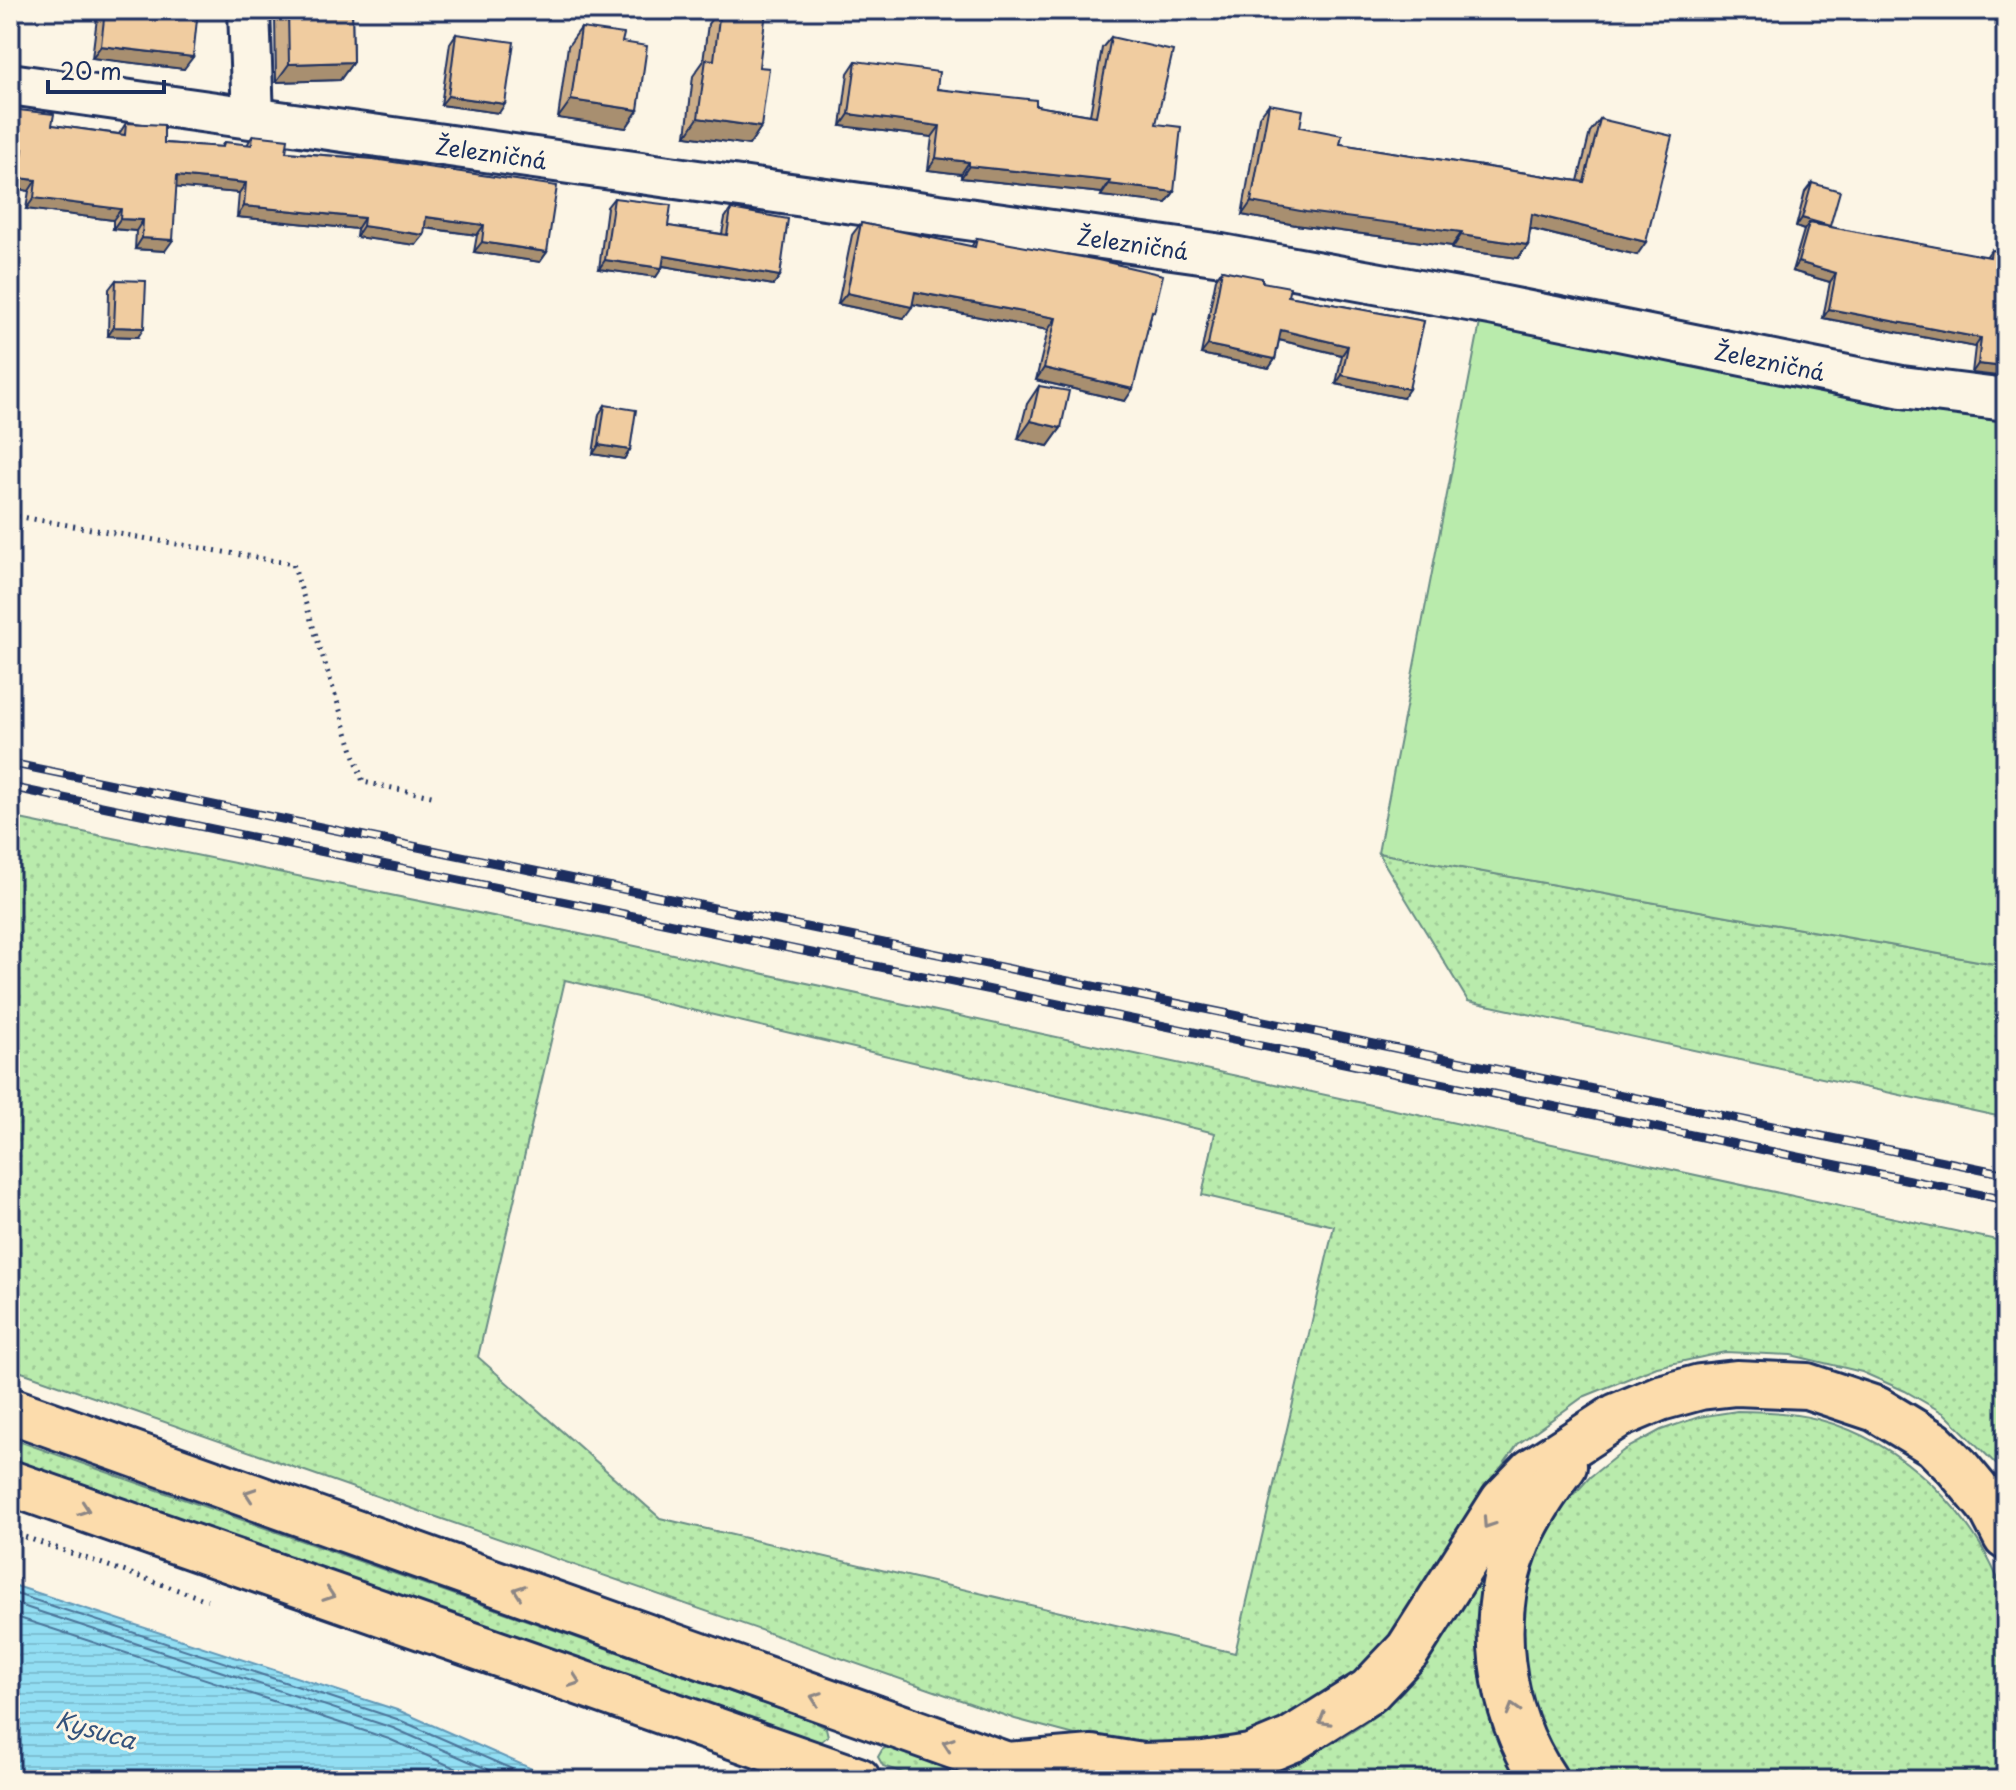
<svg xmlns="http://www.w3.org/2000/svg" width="2016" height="1790" font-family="'Playpen Sans',sans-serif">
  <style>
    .grass { fill: url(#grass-dots); stroke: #6a8d85; stroke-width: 2; fill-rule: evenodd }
    .garden { fill: #b9ebac; stroke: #6a8d85; stroke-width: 2 }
    .water { fill: url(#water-rules); stroke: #6298b7; stroke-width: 2 }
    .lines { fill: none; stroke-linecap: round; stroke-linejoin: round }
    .shore { stroke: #4b759a; stroke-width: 2 }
    .minor-casing { stroke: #1b2f5e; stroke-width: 46 }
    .primary-casing { stroke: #1b2f5e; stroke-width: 50 }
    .path { stroke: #1b2f5e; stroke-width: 5; stroke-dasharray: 2 6; stroke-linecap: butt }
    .minor { stroke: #fcf5e5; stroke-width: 40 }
    .primary { stroke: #fcdcac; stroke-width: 44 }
    .rail-casing { stroke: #1b2f5e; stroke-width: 9 }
    .rail { stroke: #fcf5e5; stroke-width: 6; stroke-dasharray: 18; stroke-linecap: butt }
    .wall { fill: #ceaf8a; stroke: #1b2f5e; stroke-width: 2 }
    .shaded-wall { fill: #a88f70; stroke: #1b2f5e; stroke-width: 2 }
    .building { fill: #f0cca0; stroke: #1b2f5e; stroke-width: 2 }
    .oneway { stroke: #8c8685 }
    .labels { text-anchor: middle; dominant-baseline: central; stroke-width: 6; stroke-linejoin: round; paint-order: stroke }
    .street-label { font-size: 22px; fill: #1b2f5e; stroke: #fcf5e5 }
    .water-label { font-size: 24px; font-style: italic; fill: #33527c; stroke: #fcf5e5 }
  </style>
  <defs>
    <pattern id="grass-dots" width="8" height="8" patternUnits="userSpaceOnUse" patternTransform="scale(2)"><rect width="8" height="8" fill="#b9ebac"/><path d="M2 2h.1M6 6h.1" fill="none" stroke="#9eca96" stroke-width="1.8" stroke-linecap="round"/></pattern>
    <pattern id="water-rules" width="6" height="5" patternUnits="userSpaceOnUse" patternTransform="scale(2)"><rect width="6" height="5" fill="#92def3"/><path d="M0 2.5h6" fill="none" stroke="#7dbfd3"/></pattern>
  </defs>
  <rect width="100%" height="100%" fill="#fcf5e5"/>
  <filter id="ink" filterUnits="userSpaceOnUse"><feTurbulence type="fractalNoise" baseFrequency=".0125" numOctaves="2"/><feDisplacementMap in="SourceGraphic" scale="16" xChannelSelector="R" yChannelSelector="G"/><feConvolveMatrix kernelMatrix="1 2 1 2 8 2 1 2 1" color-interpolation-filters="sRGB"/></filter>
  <g filter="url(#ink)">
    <g class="grass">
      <path d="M10 817 566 931 2006 1242V1474L1945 1414 1905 1391 1862 1372 1791 1355 1725 1352 1657 1367 1583 1397 1518 1444 1457 1529 1393 1635 1358 1674 1312 1707 1263 1729 1213 1746 1120 1747 1015 1719 10 1368ZM565 980 1215 1133 1202 1195 1334 1226 1235 1653 660 1518 478 1357Z"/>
      <polygon points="1378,853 2006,966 2006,1118 1468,1001"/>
      <path d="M1737 1411C1764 1411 1790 1412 1817 1419 1905 1442 1977 1515 2006 1600V1780H1564L1517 1670 1526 1584 1541 1544 1563 1507 1590 1477 1624 1450 1661 1430 1699 1417Z"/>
      <polygon points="10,1438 813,1721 826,1728 828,1736 819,1743 10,1459"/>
      <path d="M1483 1564 1492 1567C1488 1592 1483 1617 1481 1642 1478 1683 1495 1746 1519 1780H1241C1299 1763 1358 1736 1401 1693 1436 1657 1458 1607 1483 1564Z"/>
      <polygon points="888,1746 982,1780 923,1780 883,1766 878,1757 882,1750"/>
    </g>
    <polygon class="garden" points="1480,323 2006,412 2006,966 1378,853"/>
    <polygon class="water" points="10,1584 400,1711 557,1780 10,1780"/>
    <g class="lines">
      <g class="shore">
        <polyline points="10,1592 397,1719 537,1780"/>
        <polyline points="10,1602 393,1728 512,1780"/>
        <polyline points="10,1615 389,1739 482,1780"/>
      </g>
      <g class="minor-casing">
        <g id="minor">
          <polyline points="249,10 253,117"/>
          <path id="s1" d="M10 84 1222 255 1490 304 1902 387 2006 400"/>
        </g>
      </g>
      <g class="primary-casing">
        <g id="primary">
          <polyline points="10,1410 1035,1775"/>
          <polyline points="10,1483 858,1780"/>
          <polyline points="1007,1765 1092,1758 1142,1766 1204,1764 1250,1757 1291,1740 1369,1691 1408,1650 1503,1501 1532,1471 1617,1416 1660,1398 1700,1387 1736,1383 1807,1386 1876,1409 1934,1444 1957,1467 1991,1508 2006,1537"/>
          <path d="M1545 1780C1499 1712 1486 1616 1519 1539 1530 1513 1546 1490 1564 1466"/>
        </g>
      </g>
      <g class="path">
        <polyline points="10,515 293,564 363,782 436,797"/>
        <polyline points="10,1532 207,1600"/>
      </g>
      <use href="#minor" class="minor"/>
      <use href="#primary" class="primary"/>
      <g class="rail-casing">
        <g id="rail">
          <polyline points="10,763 2006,1174"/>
          <polyline points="10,787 2006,1200"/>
        </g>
      </g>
      <use href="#rail" class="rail"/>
    </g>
    <g class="wall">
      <polygon points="98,10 198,10 184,69 92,58"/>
      <polygon points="280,10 352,10 353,62 340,80 276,82 275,16"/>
      <polygon points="718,10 752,10 759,67 761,127 749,145 686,136 693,76 703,62 708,24"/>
      <polygon points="581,28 622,42 638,110 626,128 558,118 568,46"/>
      <polygon points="456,34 499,113 441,105 450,43"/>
      <polygon points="1111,37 1156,124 1174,192 1166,203 1101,196 1102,193 961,178 961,174 928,170 932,137 841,126 848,73 856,61 937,89 1090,115 1102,48"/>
      <polygon points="1269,104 1300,127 1340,144 1578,181 1590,132 1600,119 1637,255 1530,229 1528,245 1518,258 1452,249 1452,246 1296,225 1242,215 1259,117"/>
      <polygon points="126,123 164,143 221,147 224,142 247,145 253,135 286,152 373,159 547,252 540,262 474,252 477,235 424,228 416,245 356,237 357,229 237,217 239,193 176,187 165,251 135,249 136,231 113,229 113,220 26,209 29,191 12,188 16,159 10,158 52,125 119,134"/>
      <polygon points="2006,156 2006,196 2002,195"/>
      <polygon points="1812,183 1830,227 1986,257 1991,250 2006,377 1972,373 1975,347 1823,318 1830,282 1792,271 1804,230 1796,227 1805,192"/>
      <polygon points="614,198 668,226 722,234 725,218 731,209 780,276 773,285 663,266 656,277 599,269 607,207"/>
      <polygon points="861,223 971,247 977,238 1151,317 1125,401 1036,380 1048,330 912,304 904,318 838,304 852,235"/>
      <polygon points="1222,270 1262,282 1288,296 1424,321 1403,398 1336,384 1342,355 1279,340 1275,359 1269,368 1201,354 1216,279"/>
      <polygon points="116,280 138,337 108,336 109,289"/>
      <polygon points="1039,386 1061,428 1048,446 1018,439 1027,404"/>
      <polygon points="605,405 630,450 624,459 593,454 599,414"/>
    </g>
    <g class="shaded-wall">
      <polygon points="101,46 193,57 184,69 92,58"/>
      <polygon points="353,62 340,80 276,82 289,64"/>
      <polygon points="448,96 505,104 499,113 441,105"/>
      <polygon points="571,100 638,110 626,128 558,118"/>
      <polygon points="849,114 940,126 932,137 841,126"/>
      <polygon points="698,118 761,127 749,145 686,136"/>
      <polygon points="10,147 23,149 16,159 10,158"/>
      <polygon points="936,158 969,162 961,174 928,170"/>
      <polygon points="969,166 1110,181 1102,193 961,178"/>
      <polygon points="177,176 246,183 239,193 170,187"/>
      <polygon points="19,178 36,180 29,191 12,188"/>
      <polygon points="1109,184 1174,192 1166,203 1101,196"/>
      <polygon points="34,198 121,209 113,220 26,209"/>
      <polygon points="1251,202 1462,232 1452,246 1296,225 1242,215"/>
      <polygon points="244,206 364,218 357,229 237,217"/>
      <polygon points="1532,214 1646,242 1637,255 1523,227"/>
      <polygon points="426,217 484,225 477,235 419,227"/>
      <polygon points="1802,218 1830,226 1809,223 1804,230 1796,227"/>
      <polygon points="120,219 143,220 136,231 113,229"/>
      <polygon points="363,226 424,235 416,245 356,237"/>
      <polygon points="1461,235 1528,245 1518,258 1452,249"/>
      <polygon points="142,238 173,240 165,251 135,249"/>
      <polygon points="482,242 547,252 540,262 474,252"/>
      <polygon points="664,256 780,276 773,285 658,265"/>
      <polygon points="605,260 662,268 656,277 599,269"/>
      <polygon points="1798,262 1836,273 1830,282 1792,271"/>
      <polygon points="915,292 1056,318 1048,330 907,303"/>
      <polygon points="847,293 912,307 904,318 838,304"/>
      <polygon points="1829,309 1981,338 1975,347 1823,318"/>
      <polygon points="114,327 144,328 138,337 108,336"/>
      <polygon points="1281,330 1348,346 1342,355 1275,339"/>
      <polygon points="1208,345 1275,359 1269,368 1201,354"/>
      <polygon points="1978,364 2006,367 2006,377 1972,373"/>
      <polygon points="1044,368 1133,389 1125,401 1036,380"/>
      <polygon points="1342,375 1409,389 1403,398 1336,384"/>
      <polygon points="1031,421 1061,428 1048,446 1018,439"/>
      <polygon points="599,445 630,450 624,459 593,454"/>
    </g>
    <g class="building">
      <polygon points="10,10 16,10 13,38 10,37"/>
      <polygon points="105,10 198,10 193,57 101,46"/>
      <polygon points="288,10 352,10 353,62 289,64"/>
      <polygon points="720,10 752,10 766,12 759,67 769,68 761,127 698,118 706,59 714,60"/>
      <polygon points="581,28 624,34 622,42 647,46 638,110 571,100"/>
      <polygon points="456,34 514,42 505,104 448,96"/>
      <polygon points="1111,37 1173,51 1156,124 1181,127 1174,192 1109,184 1110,181 969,166 969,162 936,158 940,126 849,114 856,61 939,72 937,89 1036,100 1036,106 1096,116"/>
      <polygon points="1269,104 1303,110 1300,127 1342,135 1340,144 1584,182 1600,119 1672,136 1646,242 1532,214 1528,245 1461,235 1462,232 1306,212 1251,202"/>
      <polygon points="10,109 54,114 52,125 125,135 126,123 164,125 164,143 223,147 224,142 252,145 253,135 288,139 286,152 373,159 557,186 547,252 482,242 484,225 426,217 424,235 363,226 364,218 244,206 246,183 177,176 173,240 142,238 143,220 120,219 121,209 34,198 36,180 19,178 23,149 10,147"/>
      <polygon points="1812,183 1840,191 1830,226 1802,218"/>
      <polygon points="614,198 671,205 668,226 727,235 731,209 788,219 780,276 664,256 662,268 605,260"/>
      <polygon points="861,223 975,247 977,238 1098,260 1163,275 1154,312 1152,311 1133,389 1044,368 1056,318 915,292 912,307 847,293"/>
      <polygon points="1809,223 1990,257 1991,250 2006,251 2006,367 1978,364 1981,338 1829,309 1836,273 1798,262"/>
      <polygon points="1222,270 1262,278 1262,282 1290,287 1288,296 1424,321 1409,389 1342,375 1348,346 1281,330 1275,359 1208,345"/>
      <polygon points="116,280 146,281 144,328 114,327"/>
      <polygon points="1039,386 1069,391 1061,428 1031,421"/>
      <polygon points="605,405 636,410 630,450 599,445"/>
    </g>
    <defs><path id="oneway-chevron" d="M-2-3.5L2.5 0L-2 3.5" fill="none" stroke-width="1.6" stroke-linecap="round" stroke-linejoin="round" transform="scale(2)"/></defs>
    <g class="oneway">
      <use href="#oneway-chevron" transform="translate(250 1494) rotate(-161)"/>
      <use href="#oneway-chevron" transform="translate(84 1509) rotate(19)"/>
      <use href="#oneway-chevron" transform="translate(1488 1523) rotate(124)"/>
      <use href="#oneway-chevron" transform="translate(519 1591) rotate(-160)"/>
      <use href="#oneway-chevron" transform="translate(329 1595) rotate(19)"/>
      <use href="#oneway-chevron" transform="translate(575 1681) rotate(19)"/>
      <use href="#oneway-chevron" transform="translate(816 1698) rotate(-160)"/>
      <use href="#oneway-chevron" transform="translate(1513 1709) rotate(-106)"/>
      <use href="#oneway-chevron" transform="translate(1324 1720) rotate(150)"/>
      <use href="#oneway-chevron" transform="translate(948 1744) rotate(-161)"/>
    </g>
  </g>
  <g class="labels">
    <g class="street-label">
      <text stroke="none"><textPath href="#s1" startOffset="486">Železničná</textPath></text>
      <text stroke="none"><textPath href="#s1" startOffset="1134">Železničná</textPath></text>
      <text stroke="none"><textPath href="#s1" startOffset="1782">Železničná</textPath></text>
    </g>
    <g class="water-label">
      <text transform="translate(96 1729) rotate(16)">Kysuca</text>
    </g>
  </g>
  <rect width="2016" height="1790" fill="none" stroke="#fcf5e5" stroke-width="40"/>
  <rect x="20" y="20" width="1976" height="1750" fill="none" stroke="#1b2f5e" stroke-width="3" filter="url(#ink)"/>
  <path d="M48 80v12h116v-12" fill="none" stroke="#1b2f5e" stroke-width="4"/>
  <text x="60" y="80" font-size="24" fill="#1b2f5e" stroke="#fcf5e5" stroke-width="6" paint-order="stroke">20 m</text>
</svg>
